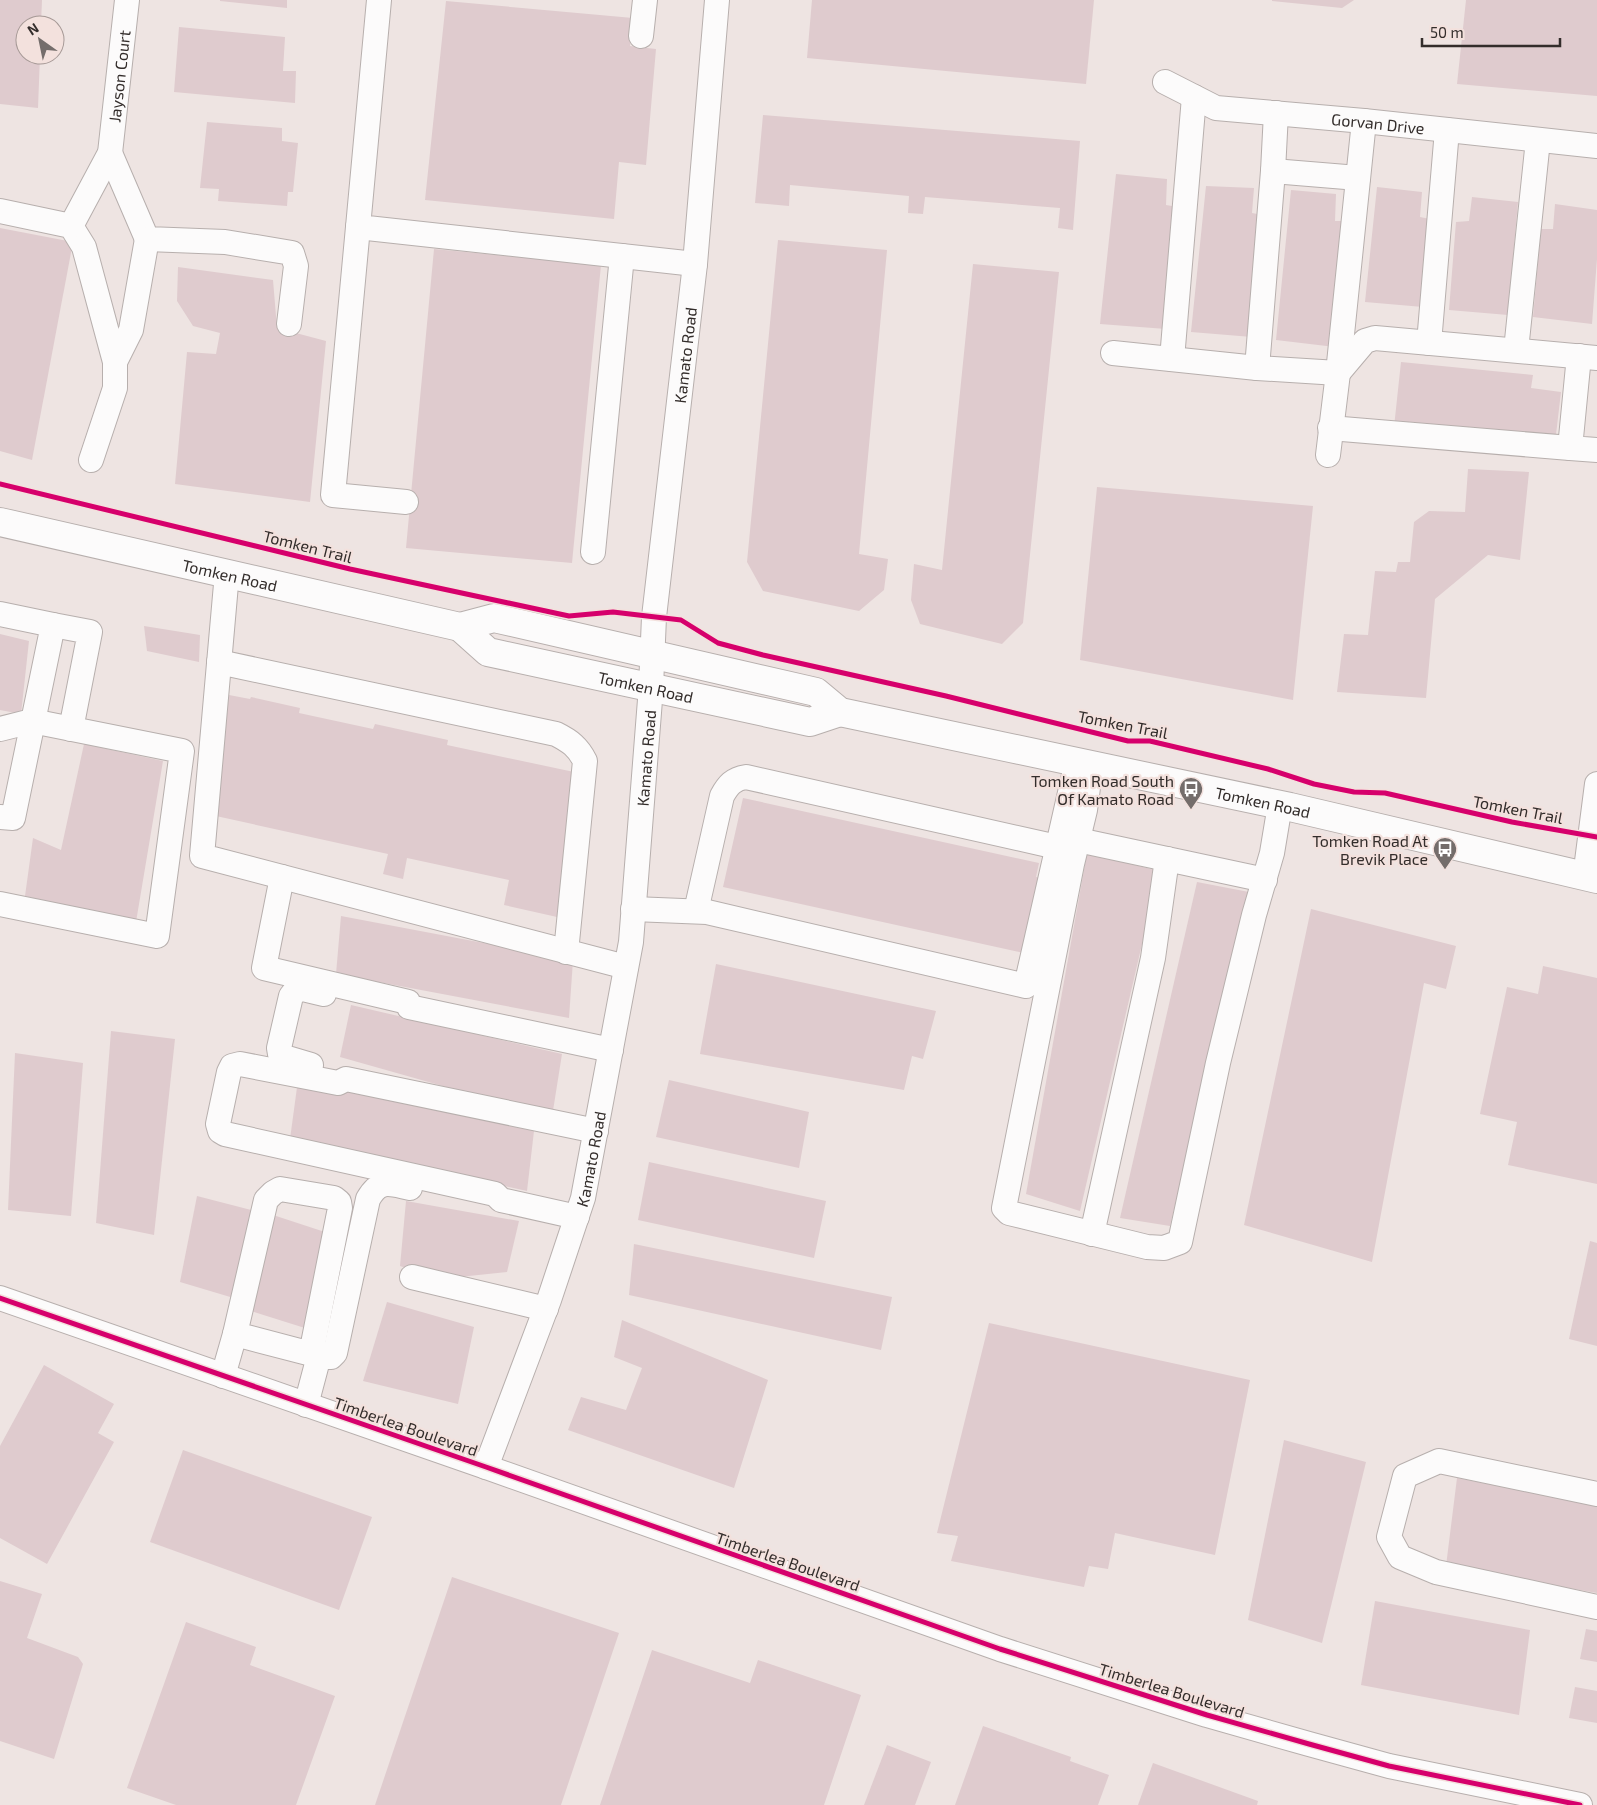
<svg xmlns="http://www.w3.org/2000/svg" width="1597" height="1805" font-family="'Exo 2',sans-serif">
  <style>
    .building { fill: #dfcbce }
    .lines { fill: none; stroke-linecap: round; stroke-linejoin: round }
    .minor-casing { stroke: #b7afad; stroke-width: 26 }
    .major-casing { stroke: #b7afad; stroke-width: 30 }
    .minor { stroke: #fcfbfb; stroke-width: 24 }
    .major { stroke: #fcfbfb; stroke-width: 28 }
    .cycleway-casing { stroke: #f3e1dd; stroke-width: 8 }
    .cycleway { stroke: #d6006c; stroke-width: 5 }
    .labels { text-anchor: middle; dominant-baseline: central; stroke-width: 4.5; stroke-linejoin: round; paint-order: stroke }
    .street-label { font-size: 16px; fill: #332d2b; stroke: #f3e1dd }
    .poi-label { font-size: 16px; fill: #332d2b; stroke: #f3e1dd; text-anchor: end }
  </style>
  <rect width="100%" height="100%" fill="#eee4e2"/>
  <g class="building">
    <polygon points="0,0 42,0 41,25 25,25 25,55 40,55 38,108 0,104"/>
    <polygon points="220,0 287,0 287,8 220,1"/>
    <polygon points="812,0 1094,0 1086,84 807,58"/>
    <polygon points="1272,0 1354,0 1342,8 1272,1"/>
    <polygon points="1466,0 1597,0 1597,96 1457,84"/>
    <polygon points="446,1 633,18 630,46 656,49 646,165 619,162 614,219 425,200"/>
    <polygon points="179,27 285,37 283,71 296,71 295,103 174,92"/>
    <polygon points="763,115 1080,141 1073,230 1058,228 1060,208 925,197 923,214 908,213 909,196 790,185 789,206 755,203"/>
    <polygon points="207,122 282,128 282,141 298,143 293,192 288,192 287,206 218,201 219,189 200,188"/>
    <polygon points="1116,174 1167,179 1166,205 1178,207 1166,329 1100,324"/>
    <polygon points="1206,186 1254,188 1252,213 1263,215 1252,337 1191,332"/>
    <polygon points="1377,187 1422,192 1420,217 1430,219 1423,307 1365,302"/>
    <polygon points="1291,190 1336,194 1335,221 1346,221 1335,347 1276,340"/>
    <polygon points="1472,197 1518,202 1508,315 1449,310 1456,222 1469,221"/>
    <polygon points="1555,204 1597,210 1597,259 1592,324 1533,317 1541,229 1553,229"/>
    <polygon points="0,228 73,242 32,460 0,451"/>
    <polygon points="778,240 887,250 859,554 888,559 884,590 859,611 763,591 747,562"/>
    <polygon points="434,249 601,265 572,563 406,548"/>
    <polygon points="973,264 1059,272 1023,623 1002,644 920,624 911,600 914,564 942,570"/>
    <polygon points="178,267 273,280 277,328 326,341 310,502 175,484 187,352 216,354 220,333 193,326 177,301"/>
    <polygon points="1401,362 1533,375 1531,388 1561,392 1555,443 1394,427"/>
    <polygon points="1468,469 1529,472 1520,560 1488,555 1435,599 1426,698 1337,692 1344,634 1368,635 1375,571 1396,572 1398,562 1410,562 1414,522 1429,511 1465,512"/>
    <polygon points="1097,487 1313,506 1293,700 1080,660"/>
    <polygon points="144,626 200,635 199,662 147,651"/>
    <polygon points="0,634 29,641 21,714 0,710"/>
    <polygon points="229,695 250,699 251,697 300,708 299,713 373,729 375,724 448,740 447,745 574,772 557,917 504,905 509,880 407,858 403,879 383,874 388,854 216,816"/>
    <polygon points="84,744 163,761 136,922 25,896 33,838 61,850"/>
    <polygon points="743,798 1039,863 1036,877 1045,879 1028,954 723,887"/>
    <polygon points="1087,853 1159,871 1080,1211 1026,1194"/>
    <polygon points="1197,882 1249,892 1170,1226 1120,1218"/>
    <polygon points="1311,909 1456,946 1446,989 1424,983 1372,1262 1244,1225"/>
    <polygon points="341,916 573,960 569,1018 336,974"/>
    <polygon points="716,964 936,1011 923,1059 912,1056 904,1090 700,1054"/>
    <polygon points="1543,966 1597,978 1597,1184 1508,1165 1517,1122 1480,1114 1507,987 1538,994"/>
    <polygon points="351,1005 562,1054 552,1117 340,1057"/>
    <polygon points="111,1031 175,1039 154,1235 96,1223"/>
    <polygon points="15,1053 83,1063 71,1216 8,1210"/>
    <polygon points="298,1080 534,1131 527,1191 290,1139"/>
    <polygon points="669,1080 809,1112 799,1168 656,1137"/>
    <polygon points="649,1162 826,1201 814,1258 638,1220"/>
    <polygon points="197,1196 255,1211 237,1299 180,1282"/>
    <polygon points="406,1201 519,1221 507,1272 440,1279 400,1266"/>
    <polygon points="270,1214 331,1234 308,1329 251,1311"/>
    <polygon points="1590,1241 1597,1243 1597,1346 1569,1339"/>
    <polygon points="634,1244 892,1297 881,1350 629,1295"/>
    <polygon points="387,1302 474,1327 458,1404 363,1381"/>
    <polygon points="622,1320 768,1380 734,1488 568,1430 581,1397 626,1410 642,1368 614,1357"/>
    <polygon points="989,1323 1250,1380 1215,1555 1115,1533 1108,1569 1089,1566 1084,1587 951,1561 958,1536 937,1533"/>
    <polygon points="44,1365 114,1404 98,1433 114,1442 47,1564 0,1538 0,1446"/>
    <polygon points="1284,1440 1366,1462 1322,1643 1248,1620"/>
    <polygon points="183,1450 372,1517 339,1610 150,1542"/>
    <polygon points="1457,1478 1597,1505 1597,1593 1446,1566"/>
    <polygon points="452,1577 619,1633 561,1805 375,1805"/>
    <polygon points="0,1581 42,1594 27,1638 78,1657 83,1664 54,1759 0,1741"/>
    <polygon points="1375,1601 1530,1630 1519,1715 1361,1685"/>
    <polygon points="186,1622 256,1647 250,1665 335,1696 296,1805 176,1805 127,1788"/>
    <polygon points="1586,1629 1597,1631 1597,1662 1580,1659"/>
    <polygon points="652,1650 750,1683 758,1660 861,1695 824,1805 600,1805"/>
    <polygon points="1575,1687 1597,1691 1597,1723 1569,1718"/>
    <polygon points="983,1726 1071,1757 1070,1761 1109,1775 1098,1805 955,1805"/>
    <polygon points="887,1745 931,1762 915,1805 864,1805"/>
    <polygon points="1153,1763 1258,1801 1257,1805 1138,1805"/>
  </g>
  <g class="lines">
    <g class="minor-casing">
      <g id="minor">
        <polyline points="379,0 358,227 695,264"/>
        <polyline points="641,36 645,0"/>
        <path id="s1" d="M1165 82 1216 108 1364 121 1597 146"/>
        <polyline points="110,153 147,239 225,242 292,253 296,266 289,324"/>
        <polyline points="1273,171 1358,178"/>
        <polyline points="0,211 71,226 84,247 115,362"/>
        <path id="s2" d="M71 226 110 153 127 0"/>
        <polyline points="358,227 333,495 406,502"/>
        <polyline points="1429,343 1447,130"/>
        <polyline points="1516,350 1538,140"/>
        <polyline points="1113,353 1257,368 1338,373 1365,341 1375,338 1597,358"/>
        <polyline points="1579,356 1570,448 1597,450"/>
        <polyline points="1172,359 1194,97"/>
        <polyline points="1257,368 1273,171 1276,113"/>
        <polyline points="1330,428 1570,448"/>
        <polyline points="1328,455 1338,373 1364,121"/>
        <polyline points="91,460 115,388 115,362 131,330 147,239"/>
        <polyline points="593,552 622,256"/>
        <polyline points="227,573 202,856 626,967"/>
        <polyline points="0,614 53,625 13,818 0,817"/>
        <polyline points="53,625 90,632 71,729"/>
        <path d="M219 662 556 734C570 741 578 747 585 761L566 952"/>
        <polyline points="0,729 32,721 182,751 157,936 0,904"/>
        <polyline points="1091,765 1085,810 1072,864 1004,1208 1009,1213 1147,1247 1164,1248 1180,1242 1218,1063 1254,915 1272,853 1280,805"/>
        <polyline points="1078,840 1265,880"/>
        <polyline points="282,877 264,968 408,1002 409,1007 611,1050"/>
        <polyline points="1585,877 1597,784"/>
        <polyline points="633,909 707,912 1026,986 1077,762"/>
        <path d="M696 911 722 796C728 785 733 779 746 777L1057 847"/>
        <polyline points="311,1065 284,1057 280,1054 279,1048 291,996 295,991 303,989 324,994"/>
        <polyline points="577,1217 501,1200 495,1194 225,1134 220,1131 218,1124 229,1072 232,1066 240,1064 338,1083 346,1079 596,1131"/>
        <polyline points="1092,1234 1153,958 1167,859"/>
        <polyline points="412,1277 546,1309"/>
        <polyline points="0,1298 486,1467 1000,1649 1207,1715 1309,1744 1389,1766 1580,1805"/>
        <polyline points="311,1354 340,1208 339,1202 334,1198 280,1189 273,1193 266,1200 235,1334 319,1356"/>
        <polyline points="223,1376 235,1334"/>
        <path d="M306 1405 319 1356 331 1357 335 1353 368 1199C380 1178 390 1184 410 1188"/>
        <path id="s3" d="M486 1467 549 1300 583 1198 631 942 651 687 654 617 695 264 717 0"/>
        <polyline points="1597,1494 1439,1461 1405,1476 1389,1537 1400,1557 1436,1572 1597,1607"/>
      </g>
    </g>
    <g class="major-casing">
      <g id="major">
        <path id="s4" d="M0 522 460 627 494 618 816 692 840 712 1290 807 1597 879"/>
        <path id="s5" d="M460 627 488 652 810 722 840 712"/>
      </g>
    </g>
    <use href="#minor" class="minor"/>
    <use href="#major" class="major"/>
    <g class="cycleway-casing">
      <g id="cycleway">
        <polyline points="0,484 350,569 569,616 613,612 681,620 718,643 763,655 946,696 1128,741 1150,741 1268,769 1314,784 1354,792 1385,793 1512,822 1597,837"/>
        <polyline points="0,1298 486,1467 1000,1649 1207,1715 1309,1744 1389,1766 1580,1805"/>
      </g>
    </g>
    <use href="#cycleway" class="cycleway"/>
  </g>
  <defs>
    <g id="bus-pin" transform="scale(1.25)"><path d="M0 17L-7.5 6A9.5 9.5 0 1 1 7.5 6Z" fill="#746d6b" stroke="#f3e1dd"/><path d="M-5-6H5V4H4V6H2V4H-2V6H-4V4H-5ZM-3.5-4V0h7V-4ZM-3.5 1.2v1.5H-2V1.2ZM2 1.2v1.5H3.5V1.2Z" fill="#fff"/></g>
  </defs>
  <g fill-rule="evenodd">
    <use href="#bus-pin" x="1191" y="789"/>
    <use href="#bus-pin" x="1445" y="849"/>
  </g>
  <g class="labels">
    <g class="street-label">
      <text stroke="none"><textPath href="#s2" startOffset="160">Jayson Court</textPath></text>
      <text stroke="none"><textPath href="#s1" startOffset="220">Gorvan Drive</textPath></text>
      <text stroke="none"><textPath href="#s3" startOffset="1136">Kamato Road</textPath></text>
      <text transform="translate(308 546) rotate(14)">Tomken Trail</text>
      <text stroke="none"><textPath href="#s4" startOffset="236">Tomken Road</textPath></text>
      <text stroke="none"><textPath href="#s5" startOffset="199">Tomken Road</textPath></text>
      <text transform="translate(1123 724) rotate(11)">Tomken Trail</text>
      <text stroke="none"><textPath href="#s3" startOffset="731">Kamato Road</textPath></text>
      <text stroke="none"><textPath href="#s4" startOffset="1301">Tomken Road</textPath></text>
      <text transform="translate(1518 809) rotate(11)">Tomken Trail</text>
      <text stroke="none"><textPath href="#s3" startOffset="326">Kamato Road</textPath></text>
      <text transform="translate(406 1426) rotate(19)">Timberlea Boulevard</text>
      <text transform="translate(788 1561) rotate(19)">Timberlea Boulevard</text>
      <text transform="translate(1172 1690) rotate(17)">Timberlea Boulevard</text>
    </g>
    <g class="poi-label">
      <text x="1174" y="780">Tomken Road South<tspan x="1174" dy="18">Of Kamato Road</tspan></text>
      <text x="1428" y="840">Tomken Road At<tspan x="1428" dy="18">Brevik Place</tspan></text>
    </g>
  </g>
  <g transform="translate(40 40) rotate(327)"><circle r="24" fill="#f3e1dd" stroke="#a69996"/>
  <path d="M0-4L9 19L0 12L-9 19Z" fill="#746d6b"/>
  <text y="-8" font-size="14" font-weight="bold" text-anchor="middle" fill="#332d2b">N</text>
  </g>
  <path d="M1422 38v8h138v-8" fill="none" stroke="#332d2b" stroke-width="2.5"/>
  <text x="1430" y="38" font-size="15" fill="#332d2b" stroke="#f3e1dd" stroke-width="4" paint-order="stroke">50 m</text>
</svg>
